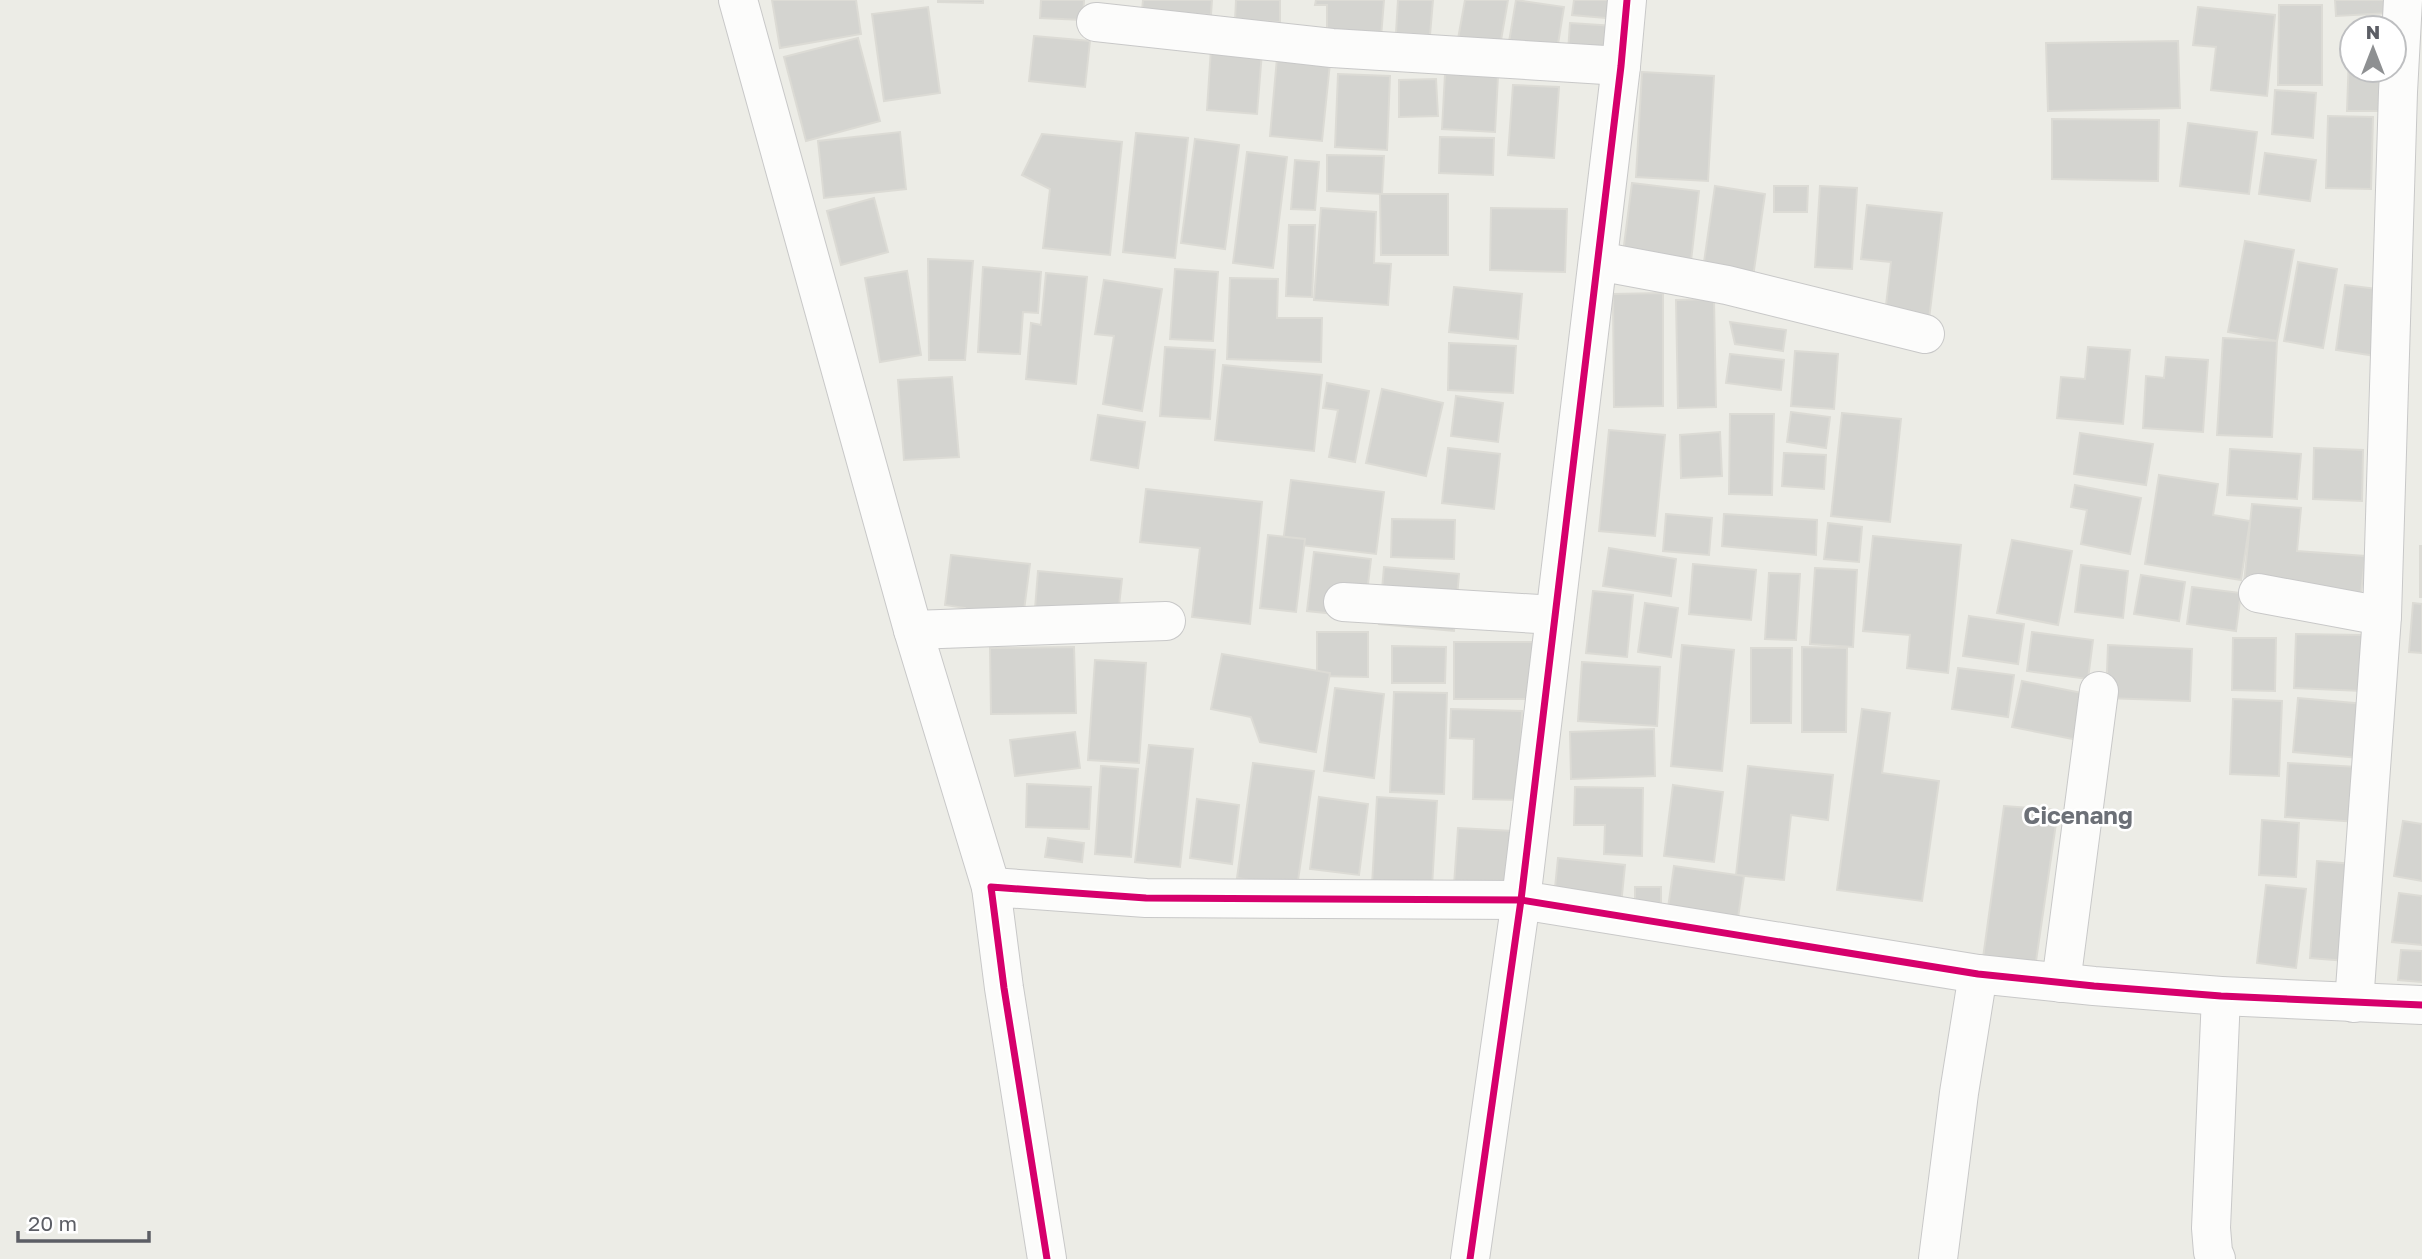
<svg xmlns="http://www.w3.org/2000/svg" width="2422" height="1259" font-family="'Golos Text',sans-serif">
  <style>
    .building { fill: #d4d4d0; stroke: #dcdbd5; stroke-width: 2 }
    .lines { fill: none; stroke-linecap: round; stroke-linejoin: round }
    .minor-casing { stroke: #c8c8c8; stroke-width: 40 }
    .minor { stroke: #fcfcfb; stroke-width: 38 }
    .cycleway-casing { stroke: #fff; stroke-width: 11 }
    .cycleway { stroke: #d6006c; stroke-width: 7 }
    .labels { text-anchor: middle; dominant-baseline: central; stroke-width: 5; stroke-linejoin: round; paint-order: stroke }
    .quarter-label { font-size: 24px; font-weight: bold; fill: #6c7077; stroke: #fff }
  </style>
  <rect width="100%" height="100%" fill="#ecece6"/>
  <g class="building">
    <polygon points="772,0 856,0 861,34 780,48"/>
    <polygon points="938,0 983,0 983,3 938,2"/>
    <polygon points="1041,0 1084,0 1083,20 1040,18"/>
    <polygon points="1143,0 1212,0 1211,15 1142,10"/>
    <polygon points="1236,0 1280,0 1280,22 1235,21"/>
    <polygon points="1316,0 1384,0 1381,37 1327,36 1327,5 1315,5"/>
    <polygon points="1398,0 1433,0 1430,35 1396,33"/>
    <polygon points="1465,0 1508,0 1500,46 1458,39"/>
    <polygon points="1516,0 1564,7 1557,50 1509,42"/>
    <polygon points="1574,0 1619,0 1617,19 1572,15"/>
    <polygon points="2335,0 2389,0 2390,13 2336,16"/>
    <polygon points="2279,5 2322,5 2322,85 2278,85"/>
    <polygon points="928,7 940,93 884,101 872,14"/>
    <polygon points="2198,7 2275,15 2267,96 2211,90 2216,47 2193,45"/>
    <polygon points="1570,23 1615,26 1612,55 1568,52"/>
    <polygon points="2350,26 2389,27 2352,28 2352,70 2387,70 2386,111 2347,111"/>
    <polygon points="1034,36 1090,41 1085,87 1029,81"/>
    <polygon points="858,38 880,121 806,141 784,57"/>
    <polygon points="2178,41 2180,108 2048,111 2046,43"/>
    <polygon points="1211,48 1262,52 1257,114 1207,110"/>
    <polygon points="1277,58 1330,63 1322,141 1270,136"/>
    <polygon points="1642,72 1714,76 1708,181 1636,177"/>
    <polygon points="1338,74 1390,76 1387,150 1335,147"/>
    <polygon points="1445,74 1498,76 1495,132 1442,129"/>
    <polygon points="1436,79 1438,116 1399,117 1399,80"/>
    <polygon points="1513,85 1559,87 1554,158 1508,155"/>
    <polygon points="2275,90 2316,93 2313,138 2272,134"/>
    <polygon points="2328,116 2373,117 2371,189 2326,188"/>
    <polygon points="2052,119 2159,120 2158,181 2052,179"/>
    <polygon points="2188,123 2257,132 2249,194 2180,186"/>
    <polygon points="900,132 906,189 824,198 818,141"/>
    <polygon points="1136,133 1188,138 1175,258 1123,252"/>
    <polygon points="1042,134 1122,142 1110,255 1043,248 1050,189 1022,175"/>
    <polygon points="1440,137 1494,138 1493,175 1439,173"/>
    <polygon points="1195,139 1239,145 1225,249 1181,243"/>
    <polygon points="1247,152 1287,157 1273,268 1233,263"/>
    <polygon points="2265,153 2316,160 2310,201 2259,194"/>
    <polygon points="1327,155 1384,156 1382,194 1327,191"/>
    <polygon points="1295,160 1319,162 1315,210 1291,209"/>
    <polygon points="1632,183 1699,191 1691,261 1623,253"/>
    <polygon points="1715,186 1765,194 1753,277 1703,269"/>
    <polygon points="1774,186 1808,186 1807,212 1774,212"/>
    <polygon points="1820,186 1857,188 1852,269 1815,267"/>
    <polygon points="1380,194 1448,194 1448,255 1381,255"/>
    <polygon points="874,198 888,252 841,265 827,211"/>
    <polygon points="1867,205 1942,213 1929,319 1885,314 1891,262 1861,259"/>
    <polygon points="1321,208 1376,212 1374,263 1391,264 1388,305 1314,300"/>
    <polygon points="1491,208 1567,209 1565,272 1490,270"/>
    <polygon points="1289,225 1315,225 1312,297 1286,296"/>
    <polygon points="2245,241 2294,250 2277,341 2228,332"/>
    <polygon points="928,259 973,261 965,360 929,360"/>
    <polygon points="2298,262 2337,269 2323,348 2284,341"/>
    <polygon points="983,267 1041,272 1038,313 1023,312 1020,354 978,352"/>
    <polygon points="1175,269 1218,272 1213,341 1170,339"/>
    <polygon points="907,271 921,355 880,362 865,278"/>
    <polygon points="1046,273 1087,277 1076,384 1026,379 1031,323 1041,325"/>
    <polygon points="1230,278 1278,279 1277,318 1322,318 1321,362 1227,359"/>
    <polygon points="1104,280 1162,289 1142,411 1103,404 1114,336 1095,334"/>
    <polygon points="2345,285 2386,290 2376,356 2336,350"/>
    <polygon points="1454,287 1522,294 1518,339 1449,332"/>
    <polygon points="1663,293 1663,406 1614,407 1613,294"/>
    <polygon points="1714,299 1716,407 1678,408 1676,300"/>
    <polygon points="1730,322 1786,330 1783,351 1735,344"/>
    <polygon points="2223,338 2277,341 2272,437 2217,435"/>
    <polygon points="1449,343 1516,346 1513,393 1448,390"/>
    <polygon points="1165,347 1215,350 1210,419 1160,416"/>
    <polygon points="2088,347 2130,350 2123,424 2057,418 2061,377 2085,379"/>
    <polygon points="1795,351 1838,354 1834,409 1791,406"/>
    <polygon points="1730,354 1784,360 1781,390 1726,383"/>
    <polygon points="2166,357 2208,360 2203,432 2143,428 2146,376 2164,378"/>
    <polygon points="1223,365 1322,375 1314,451 1215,440"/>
    <polygon points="952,377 959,457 904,460 898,380"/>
    <polygon points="1327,383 1369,391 1355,462 1329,457 1338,410 1323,408"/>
    <polygon points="1382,389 1443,403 1426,476 1366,463"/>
    <polygon points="1456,396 1503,403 1498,442 1451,436"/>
    <polygon points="1791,412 1830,417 1826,448 1787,442"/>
    <polygon points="1842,413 1901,419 1890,522 1831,516"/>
    <polygon points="1730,414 1774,414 1772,495 1729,494"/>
    <polygon points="1098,415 1145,422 1138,468 1091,460"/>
    <polygon points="1609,430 1665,435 1655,536 1599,531"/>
    <polygon points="1720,432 1722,476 1681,478 1680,435"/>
    <polygon points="2080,433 2153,444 2146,485 2074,474"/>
    <polygon points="1448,448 1500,454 1494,509 1442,503"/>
    <polygon points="2314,448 2363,450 2362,501 2313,499"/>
    <polygon points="2230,449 2301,454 2297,499 2227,495"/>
    <polygon points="1784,453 1826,455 1824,489 1782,486"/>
    <polygon points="2159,475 2218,484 2213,515 2250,521 2241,580 2145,564"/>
    <polygon points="1291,480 1384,492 1376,554 1283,543"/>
    <polygon points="2075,485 2141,498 2130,554 2081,544 2087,510 2071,507"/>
    <polygon points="1146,489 1262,502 1250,624 1192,617 1200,548 1140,542"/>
    <polygon points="2252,504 2301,508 2297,551 2365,556 2361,594 2244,583"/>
    <polygon points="1666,514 1712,518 1709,555 1663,551"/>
    <polygon points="1724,514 1817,520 1816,555 1722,546"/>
    <polygon points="1392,519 1455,520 1454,559 1391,557"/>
    <polygon points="1828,523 1862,527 1859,562 1824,559"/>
    <polygon points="1268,535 1305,539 1296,612 1260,608"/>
    <polygon points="1873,536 1961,545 1948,673 1907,668 1910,635 1863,631"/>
    <polygon points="2012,540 2072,551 2058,625 1997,613"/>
    <rect x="2420" y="546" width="2" height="51"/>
    <polygon points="1609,548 1676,559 1671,596 1603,586"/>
    <polygon points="1314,552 1371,559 1364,617 1307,611"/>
    <polygon points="951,555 1030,564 1022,626 964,619 965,608 945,605"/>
    <polygon points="1693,564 1756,570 1751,620 1689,614"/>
    <polygon points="2081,565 2128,571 2123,618 2075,612"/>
    <polygon points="1384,567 1459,574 1454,631 1379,624"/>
    <polygon points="1815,568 1857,570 1853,647 1810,644"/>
    <polygon points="1038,571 1122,579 1115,642 1033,634"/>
    <polygon points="1769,573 1800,574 1796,640 1765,639"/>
    <polygon points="2141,575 2185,582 2179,621 2134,614"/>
    <polygon points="2192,587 2241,593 2236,631 2187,624"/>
    <polygon points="1593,591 1633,595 1627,657 1586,653"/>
    <polygon points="1645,603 1678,608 1671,657 1638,652"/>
    <polygon points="2413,603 2422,604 2422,653 2409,652"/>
    <polygon points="1969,616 2024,624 2018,664 1963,656"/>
    <polygon points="1317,632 1368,632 1368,677 1317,676"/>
    <polygon points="2032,632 2093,640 2088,679 2027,671"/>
    <polygon points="2296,634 2364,635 2362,691 2294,688"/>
    <polygon points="2233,638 2276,638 2275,691 2232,690"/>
    <rect x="1454" y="642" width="80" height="57"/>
    <polygon points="1682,645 1734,650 1722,771 1671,766"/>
    <polygon points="2108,645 2192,649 2190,701 2106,698"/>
    <polygon points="1392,646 1446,647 1445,683 1392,683"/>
    <polygon points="1074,647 1076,713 991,714 990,648"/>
    <polygon points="1802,647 1847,648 1846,732 1802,732"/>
    <polygon points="1751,648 1792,648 1791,723 1751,723"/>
    <polygon points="1222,654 1330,673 1316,752 1260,742 1251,717 1211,709"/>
    <polygon points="1095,660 1146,663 1139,763 1088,760"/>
    <polygon points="1582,662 1660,667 1657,726 1578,721"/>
    <polygon points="1958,668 2014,675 2008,717 1952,709"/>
    <polygon points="2022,681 2087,694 2078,740 2012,727"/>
    <polygon points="1335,688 1384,694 1374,778 1324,771"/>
    <polygon points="1394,692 1447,693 1444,794 1390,792"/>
    <polygon points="2298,698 2365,704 2359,758 2293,752"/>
    <polygon points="2233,699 2282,701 2279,776 2230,774"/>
    <polygon points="1451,709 1522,711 1520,800 1473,799 1474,739 1450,738"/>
    <polygon points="1862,709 1890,713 1882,773 1939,781 1922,901 1837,890"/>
    <polygon points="1654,729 1655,776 1571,779 1570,732"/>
    <polygon points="1075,732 1080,768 1015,776 1010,740"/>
    <polygon points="1149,745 1193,749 1180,867 1135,862"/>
    <polygon points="1253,763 1314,771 1297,887 1237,878"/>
    <polygon points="2288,763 2375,768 2372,823 2285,817"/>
    <polygon points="1101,766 1138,769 1131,857 1095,854"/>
    <polygon points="1748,766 1833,775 1828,820 1791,815 1784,880 1736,875"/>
    <polygon points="1027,784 1091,787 1089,829 1026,827"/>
    <polygon points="1673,785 1723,792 1714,862 1664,856"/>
    <polygon points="1575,787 1643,788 1642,856 1604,854 1605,825 1574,825"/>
    <polygon points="1319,797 1368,804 1359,875 1310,869"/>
    <polygon points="1377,797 1437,801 1432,887 1372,885"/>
    <polygon points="1197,799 1239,805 1232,864 1190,858"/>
    <polygon points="2004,806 2058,810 2035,968 1983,958"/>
    <polygon points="2262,820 2299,823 2296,877 2259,875"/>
    <polygon points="2403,821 2422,824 2422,881 2394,876"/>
    <polygon points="1458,828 1513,831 1510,889 1454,885"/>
    <polygon points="1048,838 1084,843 1082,862 1045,857"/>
    <polygon points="1558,858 1625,865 1619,925 1552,918"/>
    <polygon points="2317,861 2354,864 2346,961 2310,958"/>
    <polygon points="1674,866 1744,876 1737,925 1667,915"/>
    <polygon points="2266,885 2306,889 2296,968 2257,963"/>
    <rect x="1635" y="887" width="26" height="44"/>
    <polygon points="2399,893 2422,896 2422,945 2392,942"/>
    <polygon points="2401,950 2422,951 2422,982 2398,980"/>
  </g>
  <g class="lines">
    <g class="minor-casing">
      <g id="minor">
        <polyline points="738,0 913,630 991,887"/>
        <polyline points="1096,22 1332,48 1621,66"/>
        <polyline points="1598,261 1727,285 1925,334"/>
        <polyline points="2258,593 2382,616"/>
        <polyline points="1343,602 1555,615"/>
        <polyline points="913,630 1166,621"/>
        <polyline points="2061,983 2099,691"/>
        <polyline points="2354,1003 2382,616 2398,92 2403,0"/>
        <polyline points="1047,1259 1004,988 991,887 1146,898 1521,900 1978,974 2094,986 2221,996 2422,1005"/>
        <polyline points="1470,1259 1521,900 1621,66 1627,0"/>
        <polyline points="1938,1259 1959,1093 1978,974"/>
        <polyline points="2216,1259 2213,1252 2211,1228 2221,996"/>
      </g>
    </g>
    <use href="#minor" class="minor"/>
    <g class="cycleway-casing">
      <g id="cycleway">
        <polyline points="1047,1259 1004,988 991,887 1146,898 1521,900 1978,974 2094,986 2221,996 2422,1005"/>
        <polyline points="1470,1259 1521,900 1621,66 1627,0"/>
      </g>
    </g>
    <use href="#cycleway" class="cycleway"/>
  </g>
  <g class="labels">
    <g class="quarter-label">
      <text x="2078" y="814">Cicenang</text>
    </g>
  </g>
  <g transform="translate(2373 49)"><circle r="33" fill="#ffffff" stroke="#bebfc1" stroke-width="2"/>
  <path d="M0-5L12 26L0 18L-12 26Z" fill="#8e9092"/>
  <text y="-10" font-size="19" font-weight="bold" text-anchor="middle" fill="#5c5e65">N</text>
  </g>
  <path d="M18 1231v10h131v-10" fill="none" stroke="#5c5e65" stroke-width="3.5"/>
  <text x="28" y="1231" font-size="21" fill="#5c5e65" stroke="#ffffff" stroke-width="5" paint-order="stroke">20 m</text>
</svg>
